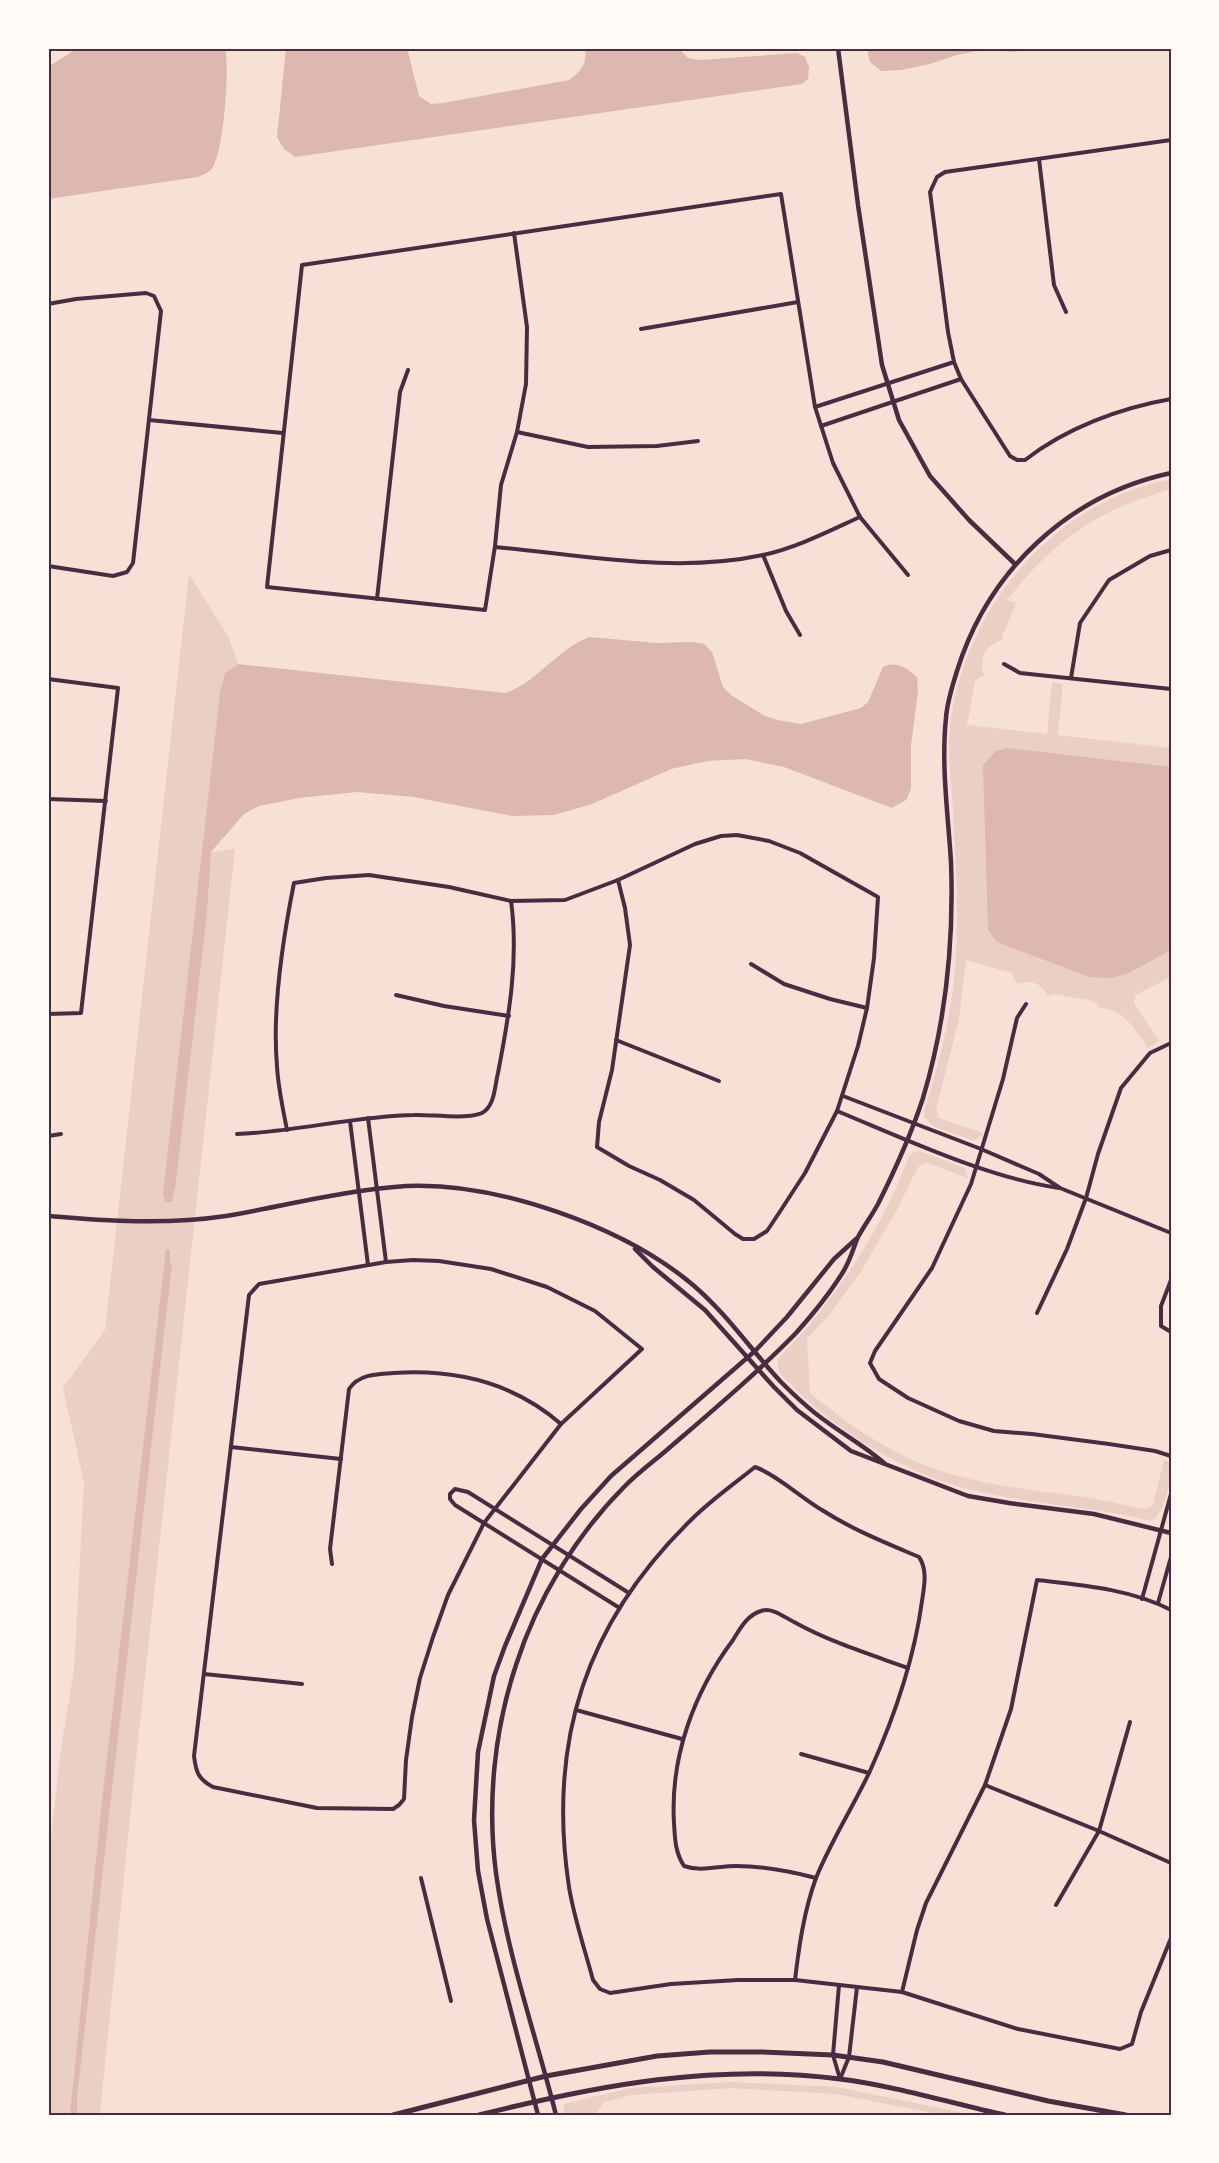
<svg xmlns="http://www.w3.org/2000/svg" width="1219" height="2163" font-family="Manrope,sans-serif">
  <style>
    .green { fill: #ebcfc5 }
    .water { fill: #dcb8b0 }
    .lines { fill: none; stroke-linecap: round; stroke-linejoin: round }
    .minor { stroke: #4a2c40; stroke-width: 4 }
    .tertiary { stroke: #4a2c40; stroke-width: 4.5 }
    .secondary { stroke: #4a2c40; stroke-width: 5 }
    .neatline { fill: none; stroke: #4a2c40; stroke-width: 2 }
  </style>
  <rect width="100%" height="100%" fill="#f7e1d7"/>
  <g class="green">
    <path d="M1171 479V489C1097 510 1055 540 1007 600L1016 603 1002 637 1003 640C986 644 978 658 984 675L975 681 967 725 1047 734 1052 682 1063 684 1058 735 1171 748V977L1136 995 1134 1003 1159 1041 1148 1048C1135 1030 1124 1009 1100 1008L1093 1001 1054 994 1048 996C1041 983 1031 979 1017 984L1012 973 966 960 959 1019 936 1110 939 1118 983 1133 976 1140H971L933 1126 925 1118 924 1112C940 1060 954 1007 956 952 959 901 955 850 952 798 951 775 947 749 950 726 964 608 1053 502 1171 479Z"/>
    <polygon points="189,574 229,638 238,664 226,674 220,692 163,1193 166,1202 172,1202 176,1183 207,914 211,852 235,849 132,1797 100,2115 48,2115 48,1865 61,1748 74,1669 84,1483 63,1388 105,1330"/>
    <path d="M919 1151 965 1168 968 1178 927 1163 918 1167 897 1210 860 1273 830 1314 807 1339 810 1393C843 1420 878 1445 917 1462 968 1484 1024 1489 1078 1496 1101 1499 1123 1505 1146 1509L1153 1505 1164 1460 1170 1462C1173 1475 1165 1511 1154 1519L1147 1520C1088 1506 1027 1504 968 1489 916 1476 865 1447 823 1414 809 1403 796 1389 783 1377 778 1370 776 1366 779 1358 790 1345 803 1334 813 1320 852 1272 887 1217 908 1158L912 1153Z"/>
    <polygon points="731,2082 837,2087 974,2115 942,2115 836,2094 731,2088 633,2095 604,2102 595,2115 564,2115 564,2104 630,2088"/>
  </g>
  <g class="water">
    <path d="M78 48H225C230 67 224 156 211 170 208 173 202 175 198 177L48 199V67Z"/>
    <path d="M286 48H407L419 96 431 104 443 103 569 80C582 71 587 64 585 48H678L688 58 700 60 797 53 805 57 809 67 808 79 802 84 295 157 284 149 277 137Z"/>
    <polygon points="867,48 1044,48 1012,52 988,49 957,55 930,64 901,70 881,71 870,62"/>
    <path d="M589 637 657 643 692 642 704 644 712 652 723 687 731 695 765 716 777 720 801 724 861 708 868 702 883 667C898 661 905 667 917 677L918 692 911 745V789L906 800 892 808 784 767 745 759 708 761 671 769 592 804 554 815 512 816 413 797 357 792 299 798 259 806 244 814 211 852 207 914 176 1183 172 1202H165L163 1193 220 692 225 673 238 664 506 693C538 681 558 649 589 637Z"/>
    <polygon points="1008,748 1171,767 1171,950 1127,974 1111,978 1089,977 997,942 988,930 983,765 996,751"/>
    <polygon points="166,1249 170,1250 170,1262 172,1264 77,2097 77,2115 70,2115 102,1801"/>
  </g>
  <g class="lines">
    <g class="minor">
      <path d="M1171 140 945 172 937 177 930 192 948 332 954 362 961 379 1010 456 1017 460H1025C1066 428 1120 408 1171 399"/>
      <polyline points="1039,159 1054,285 1066,312"/>
      <polyline points="514,233 527,327 526,384 517,432 501,485 495,546 485,610 267,587 302,265 781,194 815,407 833,463 860,517 908,575"/>
      <polyline points="48,304 76,299 146,293 154,296 161,311 133,563 127,572 113,576 48,566"/>
      <polyline points="641,329 798,302"/>
      <polyline points="815,407 954,362"/>
      <polyline points="149,420 283,433"/>
      <polyline points="821,426 961,379"/>
      <polyline points="517,432 588,447 657,446 698,441"/>
      <path d="M495 547C583 555 674 574 763 555 796 548 829 531 860 517"/>
      <polyline points="763,555 786,611 800,635"/>
      <polyline points="377,599 400,392 408,370"/>
      <polyline points="1004,664 1020,673 1171,689"/>
      <polyline points="1071,678 1080,623 1109,580 1150,556 1171,550"/>
      <polyline points="48,679 118,688 81,1013 48,1014"/>
      <polyline points="48,799 106,801"/>
      <polyline points="618,880 625,908 630,945 612,1070 599,1122 597,1147 629,1166 660,1180 694,1200 735,1234 743,1239 754,1239 767,1231 779,1213 805,1173 837,1111 858,1046 867,1008"/>
      <polyline points="396,995 444,1006 509,1016"/>
      <polyline points="1026,1004 1017,1018 1003,1079 971,1184 932,1268 875,1351 870,1363 879,1379 908,1398 959,1421 994,1431 1032,1434 1109,1444 1155,1451 1171,1456"/>
      <polyline points="616,1040 719,1081"/>
      <polyline points="843,1096 981,1149 1039,1174 1060,1188 1171,1233"/>
      <path d="M837 1111C905 1139 988 1178 1059 1188"/>
      <polyline points="368,1118 386,1262"/>
      <polyline points="350,1121 368,1265"/>
      <path d="M287 1130C283 1109 278 1087 277 1066 272 1010 283 938 294 883L326 878 369 875 449 887 511 901 565 900 618 880 695 844 721 836 737 835 769 841 800 853 878 897 874 958 867 1008 830 999 784 984 751 964"/>
      <path d="M237 1134C296 1132 354 1116 414 1115 431 1114 473 1121 485 1111 495 1103 495 1084 498 1073 509 1016 519 959 511 901"/>
      <polyline points="48,1136 61,1134"/>
      <path d="M413 1260 439 1261 491 1269 547 1287 595 1311 642 1349 561 1424 484 1523 448 1595 433 1637 420 1678 412 1717 406 1760 404 1799 399 1805 393 1809 317 1808 213 1787C198 1779 196 1772 194 1756L249 1295 259 1284 386 1262Z"/>
      <polyline points="1171,1280 1161,1306 1161,1326 1171,1332"/>
      <polyline points="1037,1313 1067,1249 1086,1198 1098,1154 1121,1088 1150,1053 1171,1043"/>
      <polyline points="231,1447 341,1459"/>
      <path d="M332 1564 330 1549 349 1389C359 1374 377 1374 394 1373 456 1369 514 1383 561 1424"/>
      <polyline points="1142,1599 1171,1494"/>
      <polyline points="1158,1603 1171,1557"/>
      <polyline points="618,1607 455,1505 450,1499 450,1494 455,1489 468,1492 629,1593"/>
      <polyline points="204,1674 302,1684"/>
      <polyline points="576,1710 682,1739"/>
      <polyline points="801,1754 869,1773"/>
      <polyline points="985,1785 1099,1831 1171,1863"/>
      <polyline points="421,1878 451,2001"/>
      <path d="M816 1878C789 1871 764 1866 736 1866 718 1866 701 1872 684 1866 675 1852 675 1839 674 1823 670 1757 694 1692 733 1640 740 1629 747 1615 761 1611 772 1607 784 1617 794 1622 830 1642 869 1654 908 1668"/>
      <polyline points="1056,1905 1099,1831 1130,1722"/>
      <path d="M795 1980C799 1946 804 1911 816 1878 831 1841 853 1807 870 1771 894 1718 914 1660 922 1601 924 1587 928 1570 919 1557 886 1543 853 1530 822 1510 803 1499 774 1473 755 1467 734 1484 711 1500 692 1519 586 1622 547 1741 569 1887 574 1918 585 1950 593 1980L600 1989 610 1993 671 1984 738 1980H795L902 1992 1018 2029 1120 2049 1132 2044 1141 2012 1171 1938"/>
      <polyline points="839,1985 833,2055 840,2079"/>
      <path d="M902 1992 917 1930 926 1903 985 1785 1011 1709 1037 1580C1081 1585 1131 1589 1171 1610"/>
      <polyline points="840,2079 849,2057 857,1987"/>
    </g>
    <g class="tertiary">
      <polyline points="838,48 858,205 882,365 899,420 930,476 969,520 1015,564"/>
      <path d="M48 1216C107 1221 166 1225 226 1216 285 1206 345 1190 406 1186 497 1182 623 1226 693 1285 727 1314 751 1350 781 1382 795 1396 811 1411 827 1422 846 1436 866 1447 884 1463"/>
      <polyline points="635,1249 653,1267 705,1310 774,1387 797,1410 851,1451 968,1496 1009,1503 1094,1514 1171,1533"/>
      <polyline points="538,2115 487,1919 478,1871 474,1820 478,1752 494,1676 505,1646 542,1559 581,1509 611,1476 755,1351 787,1317 834,1259 856,1239"/>
      <path d="M556 2115C536 2035 507 1955 496 1873 487 1804 494 1731 516 1665 537 1599 576 1535 625 1486 638 1473 654 1461 668 1449 712 1411 756 1374 796 1333 813 1314 830 1293 843 1272 850 1261 853 1249 858 1237 864 1226 872 1215 878 1204 895 1170 911 1135 923 1098 946 1021 954 942 951 862 948 814 941 765 946 718 947 702 952 687 957 671 988 571 1068 495 1171 473"/>
    </g>
    <g class="secondary">
      <polyline points="393,2115 546,2076 657,2056 710,2052 762,2052 833,2055 883,2062 1048,2101 1126,2115"/>
      <path d="M479 2115C599 2085 715 2063 840 2079 895 2086 951 2103 1005 2115"/>
    </g>
  </g>
  <rect width="1219" height="2163" fill="none" stroke="#fffaf5" stroke-width="99"/>
  <rect x="50" y="50" width="1120" height="2064" class="neatline"/>
</svg>
